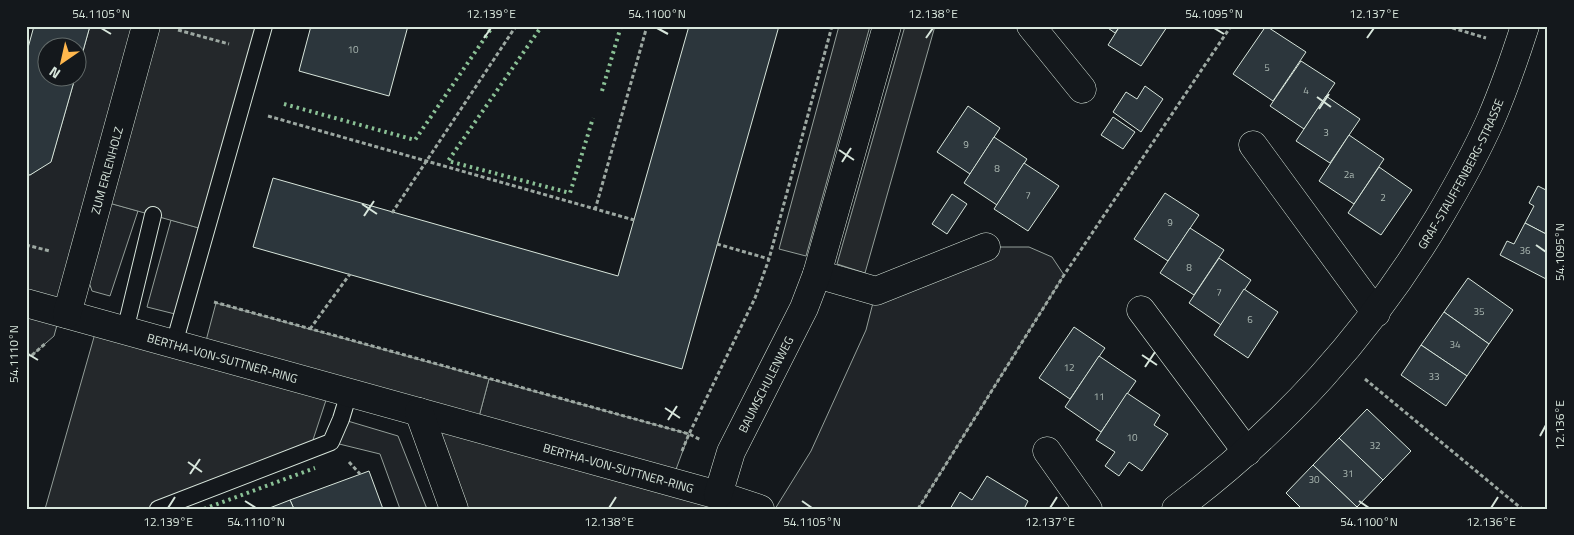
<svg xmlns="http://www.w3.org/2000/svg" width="1574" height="535" font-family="'Titillium Web',sans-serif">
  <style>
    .green { fill: #202428; stroke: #939e99 }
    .parking { fill: #24282b; stroke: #939e99 }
    .building { fill: #2c363c; stroke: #d8e6dc }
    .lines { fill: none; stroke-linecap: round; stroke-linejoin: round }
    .service-casing { stroke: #d8e6dc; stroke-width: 18 }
    .minor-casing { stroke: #d8e6dc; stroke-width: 29 }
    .path { stroke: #9da8a2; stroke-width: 3; stroke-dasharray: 4 2.5; stroke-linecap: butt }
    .service { stroke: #14181c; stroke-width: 16 }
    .minor { stroke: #14181c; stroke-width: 28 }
    .hedge { stroke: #8ac095; stroke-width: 4; stroke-dasharray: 2.5 4; stroke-linecap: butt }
    .ticks { fill: none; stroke: #d8e6dc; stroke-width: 2 }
    .labels { text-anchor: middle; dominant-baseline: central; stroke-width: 4; stroke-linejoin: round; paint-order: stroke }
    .number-label { font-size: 10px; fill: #adbab4 }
    .street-label { font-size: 12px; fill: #d8e6dc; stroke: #14181c }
    .neatline { fill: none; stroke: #d8e6dc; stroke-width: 2 }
    .ticks-label { font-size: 12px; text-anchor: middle; fill: #d8e6dc }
  </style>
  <rect width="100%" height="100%" fill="#14181c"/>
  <g class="green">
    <polygon points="90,26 146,26 99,200 138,211 110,296 92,291 82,261 75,259 54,336 31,356 26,354 26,174 30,175 51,161 75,78 78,78 78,69"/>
    <polygon points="171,220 206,230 175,314 147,307"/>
    <polygon points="986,247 1029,247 1052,257 1064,275 918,509 775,509 811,451 866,330 876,291"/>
    <polygon points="489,379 689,434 671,483 476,428"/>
    <polygon points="341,419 398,436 427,509 400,509 380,454 331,442"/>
  </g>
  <g class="parking">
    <polygon points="146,26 264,26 206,230 98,200"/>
    <polygon points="839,26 870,26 806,256 779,249"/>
    <polygon points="905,26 935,26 865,273 837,264"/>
    <polygon points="216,303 489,379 476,428 760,509 454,509 419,412 330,388 309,452 158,509 45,509 98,323 203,352"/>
  </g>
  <g class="building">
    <polygon points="34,26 90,26 78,69 78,48 48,48 48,78 75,78 51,162 30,175 26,174 26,55"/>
    <polygon points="311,26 408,26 389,96 299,71"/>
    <polygon points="689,26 779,26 682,369 253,247 273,178 618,276"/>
    <polygon points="1105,26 1120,26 1115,33"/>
    <polygon points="1120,26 1166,26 1167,27 1141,66 1108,45"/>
    <polygon points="1266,26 1306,52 1273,101 1233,74"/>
    <polygon points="1301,61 1335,83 1304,129 1270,106"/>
    <polygon points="1145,86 1163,99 1141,132 1113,112 1126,92 1137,99"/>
    <polygon points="1326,96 1360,119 1330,163 1296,141"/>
    <polygon points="968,106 1000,128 970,174 937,152"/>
    <polygon points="1113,117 1135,132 1123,149 1101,135"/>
    <polygon points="1349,135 1384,159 1354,204 1319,181"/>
    <polygon points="994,137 1027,159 997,205 964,183"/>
    <polygon points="1024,163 1059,186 1028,231 994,209"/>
    <polygon points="1379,167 1412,190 1381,235 1348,213"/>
    <polygon points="1538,186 1548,191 1548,235 1525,223 1534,206 1529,203"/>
    <polygon points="1165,193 1199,215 1168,261 1134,239"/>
    <polygon points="952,194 967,204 947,234 932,224"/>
    <polygon points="1525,223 1548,235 1548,280 1500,255 1507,241 1514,244"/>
    <polygon points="1190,228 1224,250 1194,295 1160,273"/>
    <polygon points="1219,258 1251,280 1221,325 1189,303"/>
    <polygon points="1468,278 1513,310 1489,344 1444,312"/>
    <polygon points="1244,289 1278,312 1248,358 1214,335"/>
    <polygon points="1444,312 1489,344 1467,376 1421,345"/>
    <polygon points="1074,327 1105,348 1070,399 1039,378"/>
    <polygon points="1421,345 1467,376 1446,406 1401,375"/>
    <polygon points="1099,356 1136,381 1101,432 1065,407"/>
    <polygon points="1127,393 1160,415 1154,425 1168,434 1142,471 1129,462 1119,476 1105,466 1115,452 1096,440"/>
    <polygon points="1367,409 1411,451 1383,480 1339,438"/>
    <polygon points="1339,438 1383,480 1357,507 1313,465"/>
    <polygon points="1313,465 1357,507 1356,509 1302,509 1286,493"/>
    <polygon points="369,471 383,509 294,509 290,500"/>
    <polygon points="987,476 1028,501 1024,509 950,509 960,492 972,500"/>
    <polygon points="290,500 294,509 267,509"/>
  </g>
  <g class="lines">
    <g class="service-casing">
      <g id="service">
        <polyline points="125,331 153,215"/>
        <polyline points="174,344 264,26"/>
        <polyline points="158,509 331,442 341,419 349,393"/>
      </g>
    </g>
    <g class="minor-casing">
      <g id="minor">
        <polyline points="1031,26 1082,89"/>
        <polyline points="1253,145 1376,313"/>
        <polyline points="817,274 876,291 986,247"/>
        <path id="s1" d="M26 303 718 495 760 509"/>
        <polyline points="1141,310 1247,452"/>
        <path id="s2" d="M67 314 146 26"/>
        <polyline points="419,412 454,509"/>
        <polyline points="1047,451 1088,509"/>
        <path id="s3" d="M718 495 731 452 804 308 817 274 887 26"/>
        <path id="s4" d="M1176 509C1284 428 1368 335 1438 219 1457 187 1476 153 1491 119 1504 89 1515 57 1525 26"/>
      </g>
    </g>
    <g class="path">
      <polyline points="1446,26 1486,38"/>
      <polyline points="178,30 229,44"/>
      <polyline points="268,116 634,220"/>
      <polyline points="595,210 647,26"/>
      <polyline points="392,213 516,26"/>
      <polyline points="717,244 769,259"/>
      <polyline points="26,245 50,251"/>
      <polyline points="214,302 689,434 701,440"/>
      <polyline points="310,329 350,274"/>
      <polyline points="26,354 31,356 46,343"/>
      <polyline points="1365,379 1522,509"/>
      <polyline points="682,451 689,434 755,298 769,259 832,26"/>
      <polyline points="349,462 360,474"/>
      <polyline points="918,509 1064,275 1231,26"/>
    </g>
    <use href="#service" class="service"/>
    <use href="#minor" class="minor"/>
    <g class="hedge">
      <polyline points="539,30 448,161 570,193 593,118"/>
      <polyline points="602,91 621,26"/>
      <polyline points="284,104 415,140 493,26"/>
      <polyline points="204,509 315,468"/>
    </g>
  </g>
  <path class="ticks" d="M101 28 111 34M657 28 668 34M1214 28 1224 34M484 38 491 28M926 38 933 28M1367 38 1374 28M1317 97 1331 107M1319 109 1329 94M839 150 854 160M842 162 851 148M362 204 377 214M364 216 374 201M1536 245 1546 252M28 354 38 360M1142 355 1157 365M1145 367 1155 352M665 408 680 418M668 420 677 406M1540 436 1546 425M188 462 202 472M190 474 200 459M245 501 256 508M802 501 812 508M1359 501 1369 508M168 508 175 497M609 508 616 497M1050 508 1057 497M1491 508 1498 497"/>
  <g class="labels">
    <g class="number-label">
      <text x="353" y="49">10</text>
      <text x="1267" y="67">5</text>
      <text x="1306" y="90">4</text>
      <text x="1326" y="132">3</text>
      <text x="966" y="144">9</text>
      <text x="997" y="168">8</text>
      <text x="1349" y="174">2a</text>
      <text x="1028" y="195">7</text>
      <text x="1383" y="197">2</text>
      <text x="1170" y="222">9</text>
      <text x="1525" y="250">36</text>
      <text x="1189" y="267">8</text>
      <text x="1219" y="292">7</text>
      <text x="1479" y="311">35</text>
      <text x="1250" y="319">6</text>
      <text x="1455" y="344">34</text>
      <text x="1069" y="367">12</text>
      <text x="1434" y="376">33</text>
      <text x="1099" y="396">11</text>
      <text x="1132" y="437">10</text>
      <text x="1375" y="445">32</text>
      <text x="1348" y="473">31</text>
      <text x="1314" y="479">30</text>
    </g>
    <g class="street-label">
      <text stroke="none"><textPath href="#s2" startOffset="149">ZUM ERLENHOLZ</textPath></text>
      <text stroke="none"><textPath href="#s4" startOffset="444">GRAF-STAUFFENBERG-STRASSE</textPath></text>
      <text stroke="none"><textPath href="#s1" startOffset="204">BERTHA-VON-SUTTNER-RING</textPath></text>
      <text stroke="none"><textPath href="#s3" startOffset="121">BAUMSCHULENWEG</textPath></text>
      <text stroke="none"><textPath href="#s1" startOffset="615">BERTHA-VON-SUTTNER-RING</textPath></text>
    </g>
  </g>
  <rect width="1574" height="535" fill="none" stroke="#14181c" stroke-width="55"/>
  <g transform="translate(62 62) rotate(214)"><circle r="24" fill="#14181c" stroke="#626a69"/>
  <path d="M0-4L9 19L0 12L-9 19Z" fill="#ffb74d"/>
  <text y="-8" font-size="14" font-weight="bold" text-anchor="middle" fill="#d8e6dc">N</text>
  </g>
  <rect x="28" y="28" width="1518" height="480" class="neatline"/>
  <g class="ticks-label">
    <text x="101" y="18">54.1105°N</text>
    <text x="491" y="18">12.139°E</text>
    <text x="657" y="18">54.1100°N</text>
    <text x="933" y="18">12.138°E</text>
    <text x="1214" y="18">54.1095°N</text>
    <text x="1374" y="18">12.137°E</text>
    <text transform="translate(1560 252) rotate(-90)" y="4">54.1095°N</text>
    <text transform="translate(14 354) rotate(-90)" y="4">54.1110°N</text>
    <text transform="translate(1560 425) rotate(-90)" y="4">12.136°E</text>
    <text x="168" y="526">12.139°E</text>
    <text x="256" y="526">54.1110°N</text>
    <text x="609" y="526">12.138°E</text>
    <text x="812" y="526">54.1105°N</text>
    <text x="1050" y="526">12.137°E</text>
    <text x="1369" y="526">54.1100°N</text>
    <text x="1491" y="526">12.136°E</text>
  </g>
</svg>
